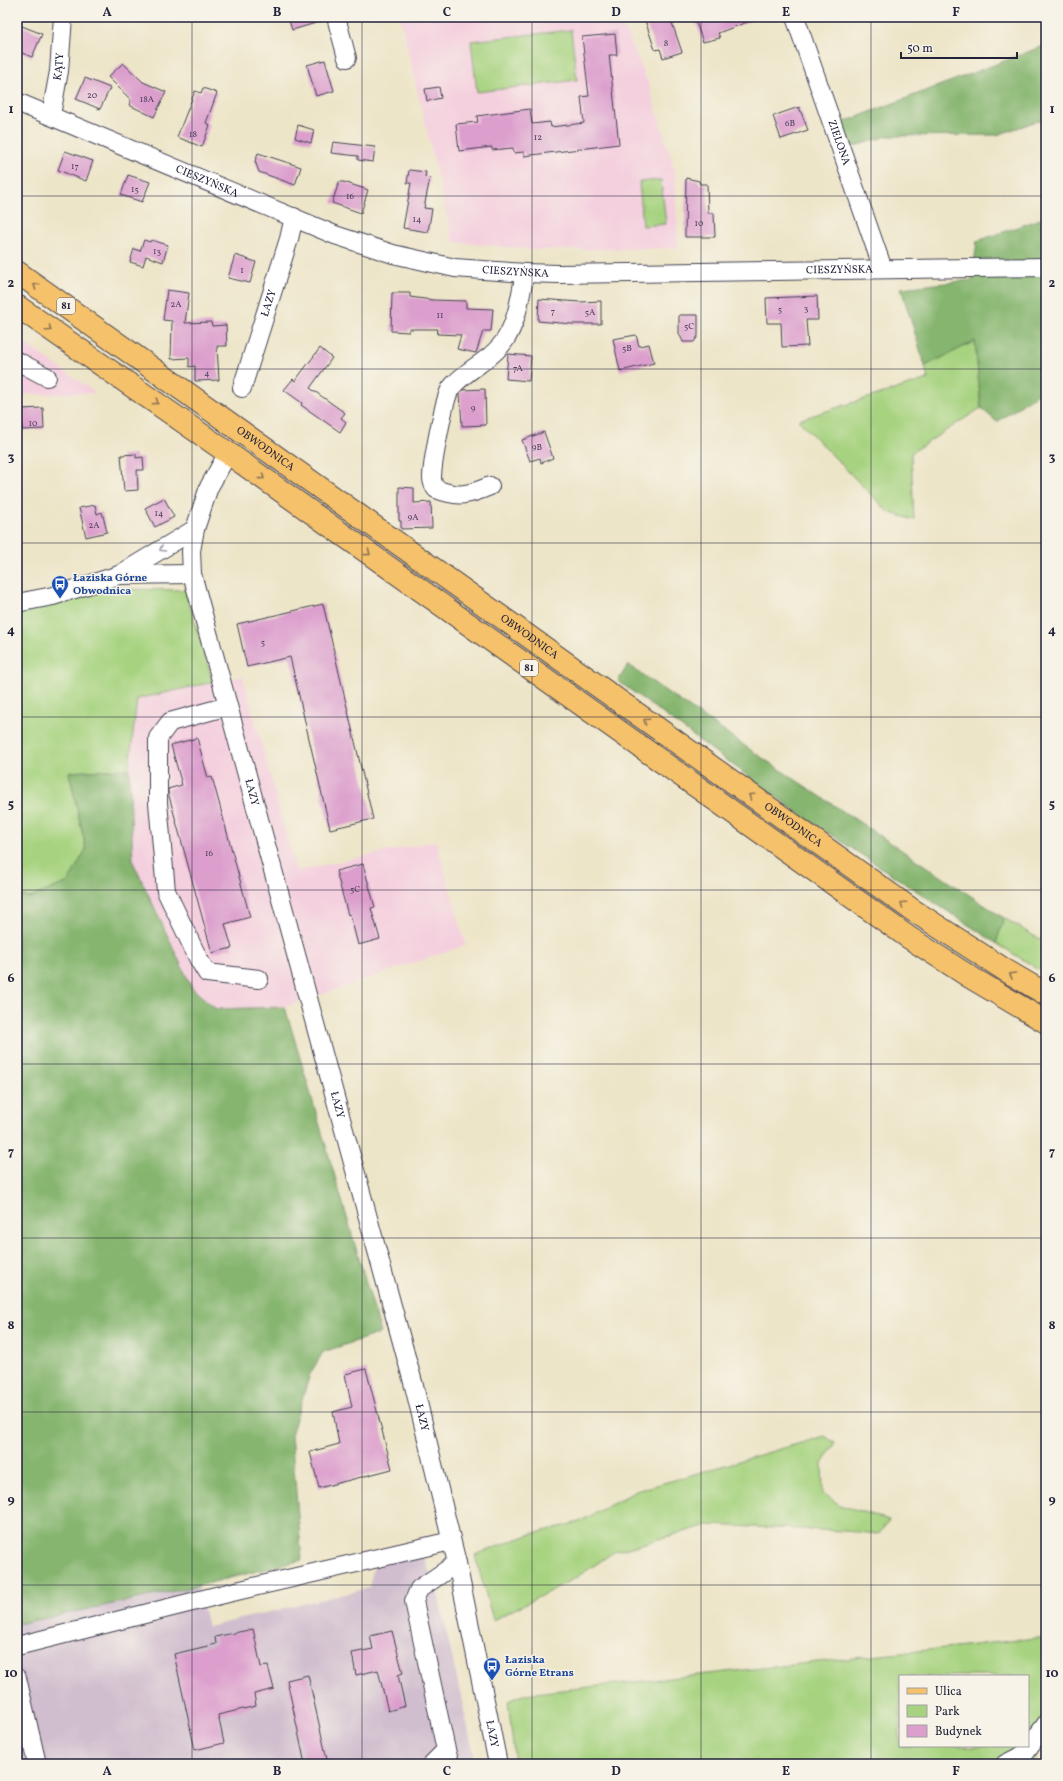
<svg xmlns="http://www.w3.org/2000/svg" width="1063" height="1781" font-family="Vollkorn,serif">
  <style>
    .built { fill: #f4cfde }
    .industrial { fill: #d0bdce }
    .green { fill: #a7d380; stroke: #647a5e; fill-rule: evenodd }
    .forest { fill: #85b56e; stroke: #546c54 }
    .building { fill: #dc9fcd }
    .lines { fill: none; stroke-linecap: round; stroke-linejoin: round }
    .minor-casing { stroke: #403f50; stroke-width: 20 }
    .major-casing { stroke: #403f50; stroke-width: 24 }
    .minor { stroke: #fff; stroke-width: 18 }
    .major { stroke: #f5c16b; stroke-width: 22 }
    .oneway { stroke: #8c7253 }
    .oneway2 { stroke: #9c9ca7 }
    .grid { fill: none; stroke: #22223b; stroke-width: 1; stroke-opacity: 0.55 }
    .labels { text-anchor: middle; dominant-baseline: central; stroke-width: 3; stroke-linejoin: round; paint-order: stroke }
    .number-label { font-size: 9px; fill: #504160 }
    .shield { fill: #f7f3e8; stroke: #62616f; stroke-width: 1 }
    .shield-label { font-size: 10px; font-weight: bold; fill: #22223b }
    .street-label { font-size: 11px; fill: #22223b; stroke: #f7f3e8 }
    .transit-label { font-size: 11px; font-weight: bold; fill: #164399; stroke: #f7f3e8; text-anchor: start }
    .neatline { fill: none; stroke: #22223b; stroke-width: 1.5 }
    .grid-label { font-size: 13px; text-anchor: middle; font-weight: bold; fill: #22223b }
  </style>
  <rect width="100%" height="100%" fill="#f7f3e8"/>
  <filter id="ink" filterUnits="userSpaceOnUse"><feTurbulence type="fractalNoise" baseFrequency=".025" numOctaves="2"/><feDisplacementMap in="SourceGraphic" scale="8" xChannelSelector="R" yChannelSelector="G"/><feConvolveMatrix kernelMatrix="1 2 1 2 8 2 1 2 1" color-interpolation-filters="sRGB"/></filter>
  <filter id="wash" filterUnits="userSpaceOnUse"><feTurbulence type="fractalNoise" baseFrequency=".012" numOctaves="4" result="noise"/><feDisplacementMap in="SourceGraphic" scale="16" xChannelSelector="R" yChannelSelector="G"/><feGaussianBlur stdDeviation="0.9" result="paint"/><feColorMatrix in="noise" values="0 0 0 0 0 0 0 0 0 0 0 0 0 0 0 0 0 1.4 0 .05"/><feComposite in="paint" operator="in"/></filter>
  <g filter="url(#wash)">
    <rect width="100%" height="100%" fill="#ede5c8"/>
    <g class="built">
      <polygon points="400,17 558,17 621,19 647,80 675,172 678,248 539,250 453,242"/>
      <polygon points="17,338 96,393 17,395"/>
      <polygon points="243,676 296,871 436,841 466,945 285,1007 216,1009 192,988 133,862 129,769 137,699"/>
    </g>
    <polygon class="industrial" points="422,1553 438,1594 476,1764 17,1764 17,1624 198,1586 208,1627 369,1588 374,1565"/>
    <g class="green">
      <polygon points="571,30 577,80 477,92 471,41"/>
      <polygon points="661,180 666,224 643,226 639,182"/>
      <polygon points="975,341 981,408 911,453 914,520 888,512 798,420 928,379 925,366"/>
      <polygon points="115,589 185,590 213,682 137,699 129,769 69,772 86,849 69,882 30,898 17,894 17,612"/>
      <polygon points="1004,918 1046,943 1046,974 996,943"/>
      <polygon points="825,1436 835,1443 822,1464 823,1493 840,1505 889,1520 879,1534 844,1531 708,1525 614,1552 574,1579 493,1620 475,1555 528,1535 579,1522 636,1491"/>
      <path d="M1046 1637V1734L1034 1750 1036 1764H515L508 1701 525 1694ZM900 1676H1028V1746H900Z"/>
    </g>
    <g class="forest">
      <polygon points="1046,45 1046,118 997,135 887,136 846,149 844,122"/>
      <polygon points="1046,217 1046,388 997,422 981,408 975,341 925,366 901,288 972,280 977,241"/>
      <polygon points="628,665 758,755 1004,918 996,943 804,817 618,681"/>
      <polygon points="129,769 133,862 192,988 216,1009 285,1007 381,1333 323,1352 310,1374 291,1435 302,1560 198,1586 17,1624 17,894 30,898 68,882 86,849 69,772"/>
    </g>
    <g id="blocks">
      <g class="building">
        <polygon points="288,17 325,17 326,20 292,30"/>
        <polygon points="644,17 670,17 682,52 663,58 660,49 655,50"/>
        <polygon points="694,17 758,17 758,18 718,33 720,38 703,42"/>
        <polygon points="17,24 42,34 32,57 17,51"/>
        <polygon points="615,34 617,55 609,55 619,144 524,156 524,152 514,153 513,148 492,150 492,147 459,151 456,124 478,122 477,116 530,109 532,124 550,122 551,127 584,123 581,97 589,96 582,37"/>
        <polygon points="325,60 334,91 316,96 307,65"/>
        <polygon points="123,63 143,82 166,92 154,117 129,105 131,100 108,77"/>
        <polygon points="85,78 110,88 100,109 76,99"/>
        <polygon points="439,87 441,98 427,101 425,89"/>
        <polygon points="203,88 217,93 206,123 210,125 202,147 177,137 195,91 201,93"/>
        <polygon points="799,107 808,130 781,139 773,116"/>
        <polygon points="298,125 314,130 311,143 295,138"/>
        <polygon points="333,142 375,147 373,162 358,160 358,156 331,153"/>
        <polygon points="65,151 93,161 86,181 58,170"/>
        <polygon points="258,153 301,167 295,185 259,172 255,161"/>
        <polygon points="409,170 426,172 425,177 430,178 424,208 432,209 428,232 403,228 411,183 407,183"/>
        <polygon points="128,175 150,182 142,202 121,195"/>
        <polygon points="686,178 699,181 700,184 707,184 708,213 714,213 715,237 685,237"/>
        <polygon points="339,182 344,182 368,190 361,213 332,203"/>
        <polygon points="144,240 150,242 151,240 168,245 163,262 146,256 143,266 130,262 134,249 140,251"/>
        <polygon points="235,255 256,262 250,283 228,278"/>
        <polygon points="167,290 189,293 185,323 211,322 212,326 226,325 227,346 217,346 219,380 195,381 195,366 189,367 189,358 171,359 172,321 163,320"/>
        <polygon points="392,293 410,293 410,297 432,300 466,301 466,308 493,309 491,331 483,331 476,353 457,349 461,335 437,334 438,329 409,329 409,332 391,331"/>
        <polygon points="817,296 818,320 806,320 808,346 782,347 781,323 767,323 766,298"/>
        <polygon points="539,299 580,302 601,301 601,324 572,324 538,321"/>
        <polygon points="679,315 698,315 698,336 694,342 683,342 679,333"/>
        <polygon points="636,335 639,346 649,344 654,363 620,371 613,339"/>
        <polygon points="320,348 332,358 310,388 345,413 341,418 346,422 340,432 301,405 302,403 284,390 293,379 295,381"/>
        <polygon points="508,354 531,356 529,381 506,379"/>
        <polygon points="485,389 486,425 462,426 460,393 463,390"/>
        <polygon points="43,408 44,429 22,430 22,409"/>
        <polygon points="544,432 553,458 541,463 540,458 530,461 522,440"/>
        <polygon points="136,454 136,458 143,457 144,470 137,470 138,490 124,491 121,455"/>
        <polygon points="399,487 414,488 414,503 431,502 432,528 401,529 401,521 399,521"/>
        <polygon points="164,498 174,517 155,527 145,508"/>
        <polygon points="95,505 97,514 102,512 107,532 86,537 79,508"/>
        <polygon points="323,604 373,819 330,829 290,657 247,667 237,624"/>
        <polygon points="197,738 208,778 212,777 250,917 225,924 232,948 212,953 168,792 168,789 182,785 171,745"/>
        <polygon points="363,864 375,907 371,908 380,939 358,945 350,914 348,915 336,871"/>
        <polygon points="366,1369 392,1469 319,1488 310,1452 339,1444 333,1412 352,1407 345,1374"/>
        <polygon points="253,1629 261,1667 268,1666 274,1689 254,1694 256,1706 218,1715 224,1743 195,1750 174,1654 216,1644 215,1637"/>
        <polygon points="392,1631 403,1673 398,1675 405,1706 388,1711 378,1670 356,1675 352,1653 373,1649 370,1636"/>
        <polygon points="308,1675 328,1764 305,1764 287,1680"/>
      </g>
    </g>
  </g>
  <g filter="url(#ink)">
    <use href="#blocks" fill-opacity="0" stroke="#403f50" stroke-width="1"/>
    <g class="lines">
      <g class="minor-casing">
        <g id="minor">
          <polyline points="336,17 347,58"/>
          <path id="s1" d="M795 17 883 269"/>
          <path id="s2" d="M17 102 335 235 393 254 455 268 525 273 558 274 1046 267"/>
          <path id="s3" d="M51 115 59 71 63 17"/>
          <polyline points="17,361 47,377"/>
          <path id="s4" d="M242 388 289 239 294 217"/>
          <path id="s5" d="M228 453 209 487 195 529 191 551 192 574 414 1386 457 1563 498 1764"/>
          <path d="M490 486C469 495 458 498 436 489 434 486 432 482 432 478 432 465 444 397 451 388 466 369 491 361 505 340 518 320 520 296 525 273"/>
          <polyline points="119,575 192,574"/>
          <polyline points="17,603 53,596 119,575 195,529"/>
          <polyline points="228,706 170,722 158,738 158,803 166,891 199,960 207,973 259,979"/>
          <polyline points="17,1646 228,1593 451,1541"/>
          <polyline points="17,1678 37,1764"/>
          <polyline points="432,1764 446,1750"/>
          <polyline points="450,1764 446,1750 414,1601 419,1589 457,1563"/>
          <polyline points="1005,1764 1023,1755 1046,1724"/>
        </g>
      </g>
      <g class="major-casing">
        <g id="major">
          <path id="s6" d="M17 272 911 909 1005 970 1046 994"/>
          <polyline points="17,306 228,453 908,937 970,977 1046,1022"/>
        </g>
      </g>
      <use href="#minor" class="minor"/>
      <use href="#major" class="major"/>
    </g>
    <defs><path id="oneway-chevron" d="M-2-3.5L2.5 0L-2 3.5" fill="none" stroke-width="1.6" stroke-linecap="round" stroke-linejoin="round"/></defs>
    <g class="oneway">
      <use href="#oneway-chevron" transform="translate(36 286) rotate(-145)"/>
      <use href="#oneway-chevron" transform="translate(49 329) rotate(36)"/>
      <use href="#oneway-chevron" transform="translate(156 402) rotate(34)"/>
      <use href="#oneway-chevron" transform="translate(262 477) rotate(36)"/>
      <use href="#oneway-chevron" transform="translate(368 553) rotate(36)"/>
      <use href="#oneway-chevron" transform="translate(646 721) rotate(-145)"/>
      <use href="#oneway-chevron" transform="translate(751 796) rotate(-145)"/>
      <use href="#oneway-chevron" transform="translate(903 904) rotate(-145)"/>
      <use href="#oneway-chevron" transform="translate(1012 975) rotate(-150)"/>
    </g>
    <use class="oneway2" href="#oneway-chevron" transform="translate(162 549) rotate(149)"/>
  </g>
  <path class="grid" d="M192 17V1764M362 17V1764M532 17V1764M701 17V1764M871 17V1764M17 196H1046M17 369H1046M17 543H1046M17 717H1046M17 890H1046M17 1064H1046M17 1238H1046M17 1412H1046M17 1585H1046"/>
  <defs>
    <g id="bus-pin" transform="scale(0.9)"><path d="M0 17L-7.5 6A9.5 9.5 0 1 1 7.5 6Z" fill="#1a4fb4" stroke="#f7f3e8"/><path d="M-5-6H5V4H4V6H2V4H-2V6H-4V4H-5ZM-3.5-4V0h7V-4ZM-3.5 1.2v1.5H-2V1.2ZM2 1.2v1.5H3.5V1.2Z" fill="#fff"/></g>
  </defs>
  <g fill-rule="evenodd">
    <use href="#bus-pin" x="60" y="584"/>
    <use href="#bus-pin" x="492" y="1666"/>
  </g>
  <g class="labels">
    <g class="number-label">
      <text x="666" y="43">8</text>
      <text x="92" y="95">20</text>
      <text x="147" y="99">18A</text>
      <text x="790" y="123">6B</text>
      <text x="193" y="134">18</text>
      <text x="538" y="137">12</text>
      <text x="75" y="166">17</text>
      <text x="135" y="189">15</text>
      <text x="350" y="196">16</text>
      <text x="417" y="219">14</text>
      <text x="699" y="223">10</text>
      <text x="157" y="251">13</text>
      <text x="242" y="270">1</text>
      <text x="176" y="304">2A</text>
      <text x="806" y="308">3</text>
      <text x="780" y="309">5</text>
      <text x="553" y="311">7</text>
      <text x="590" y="312">5A</text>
      <text x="440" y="315">11</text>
      <text x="689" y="326">5C</text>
      <text x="627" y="348">5B</text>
      <text x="518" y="368">7A</text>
      <text x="207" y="373">4</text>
      <text x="473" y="408">9</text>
      <text x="33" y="423">10</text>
      <text x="537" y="447">9B</text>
      <text x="159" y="513">14</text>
      <text x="413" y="517">9A</text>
      <text x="94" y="525">2A</text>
      <text x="263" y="642">5</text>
      <text x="209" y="853">16</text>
      <text x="355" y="889">5C</text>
    </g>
    <g class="shield">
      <rect x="57" y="298" width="18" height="16" rx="3"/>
      <rect x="520" y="660" width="18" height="16" rx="3"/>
    </g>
    <g class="shield-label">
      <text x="66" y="306">81</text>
      <text x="529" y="668">81</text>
    </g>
    <g class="street-label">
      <text stroke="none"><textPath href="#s3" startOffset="49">KĄTY</textPath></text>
      <text stroke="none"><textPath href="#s1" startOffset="133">ZIELONA</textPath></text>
      <text stroke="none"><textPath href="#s2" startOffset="206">CIESZYŃSKA</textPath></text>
      <text stroke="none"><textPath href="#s2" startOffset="854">CIESZYŃSKA</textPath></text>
      <text stroke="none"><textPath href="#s2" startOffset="530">CIESZYŃSKA</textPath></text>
      <text stroke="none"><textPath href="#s4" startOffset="89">ŁAZY</textPath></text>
      <text stroke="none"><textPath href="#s6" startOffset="305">OBWODNICA</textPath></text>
      <text stroke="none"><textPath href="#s6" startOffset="629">OBWODNICA</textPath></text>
      <text stroke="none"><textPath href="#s5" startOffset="355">ŁAZY</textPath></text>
      <text stroke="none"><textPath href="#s6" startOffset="953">OBWODNICA</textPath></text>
      <text stroke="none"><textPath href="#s5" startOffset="679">ŁAZY</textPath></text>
      <text stroke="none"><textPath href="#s5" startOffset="1003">ŁAZY</textPath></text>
      <text stroke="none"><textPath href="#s5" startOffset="1327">ŁAZY</textPath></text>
    </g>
    <g class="transit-label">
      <text x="73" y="578">Łaziska Górne<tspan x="73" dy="13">Obwodnica</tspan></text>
      <text x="505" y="1660">Łaziska<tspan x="505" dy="13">Górne Etrans</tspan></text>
    </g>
  </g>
  <rect width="1063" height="1781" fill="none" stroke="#f7f3e8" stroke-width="44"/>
  <rect x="899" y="1675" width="130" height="72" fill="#f7f3e8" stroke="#a29fa3"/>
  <rect x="907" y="1688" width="20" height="6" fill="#f5c16b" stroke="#a29fa3"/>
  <text x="935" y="1695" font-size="12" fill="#22223b">Ulica</text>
  <rect x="907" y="1705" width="20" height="12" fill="#a7d380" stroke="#a29fa3"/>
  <text x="935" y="1715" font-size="12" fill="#22223b">Park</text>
  <rect x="907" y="1725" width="20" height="12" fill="#dc9fcd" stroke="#a29fa3"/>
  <text x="935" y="1735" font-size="12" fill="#22223b">Budynek</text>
  <path d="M901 52v6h116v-6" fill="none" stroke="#22223b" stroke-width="2"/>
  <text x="907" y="52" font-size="12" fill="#22223b" stroke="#f7f3e8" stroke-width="3" paint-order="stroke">50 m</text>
  <rect x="22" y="22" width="1019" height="1737" class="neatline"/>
  <g class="grid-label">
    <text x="107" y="16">A</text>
    <text x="277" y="16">B</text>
    <text x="447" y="16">C</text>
    <text x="616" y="16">D</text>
    <text x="786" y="16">E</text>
    <text x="956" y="16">F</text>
    <text x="11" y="113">1</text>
    <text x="1052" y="113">1</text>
    <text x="11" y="287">2</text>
    <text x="1052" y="287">2</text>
    <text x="11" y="461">3</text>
    <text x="1052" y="461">3</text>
    <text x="11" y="634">4</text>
    <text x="1052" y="634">4</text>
    <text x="11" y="808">5</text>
    <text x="1052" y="808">5</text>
    <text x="11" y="982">6</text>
    <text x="1052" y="982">6</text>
    <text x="11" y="1156">7</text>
    <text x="1052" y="1156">7</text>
    <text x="11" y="1329">8</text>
    <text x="1052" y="1329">8</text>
    <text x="11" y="1503">9</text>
    <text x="1052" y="1503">9</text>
    <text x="11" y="1677">10</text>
    <text x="1052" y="1677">10</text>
    <text x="107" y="1775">A</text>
    <text x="277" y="1775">B</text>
    <text x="447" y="1775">C</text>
    <text x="616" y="1775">D</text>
    <text x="786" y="1775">E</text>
    <text x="956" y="1775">F</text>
  </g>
</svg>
